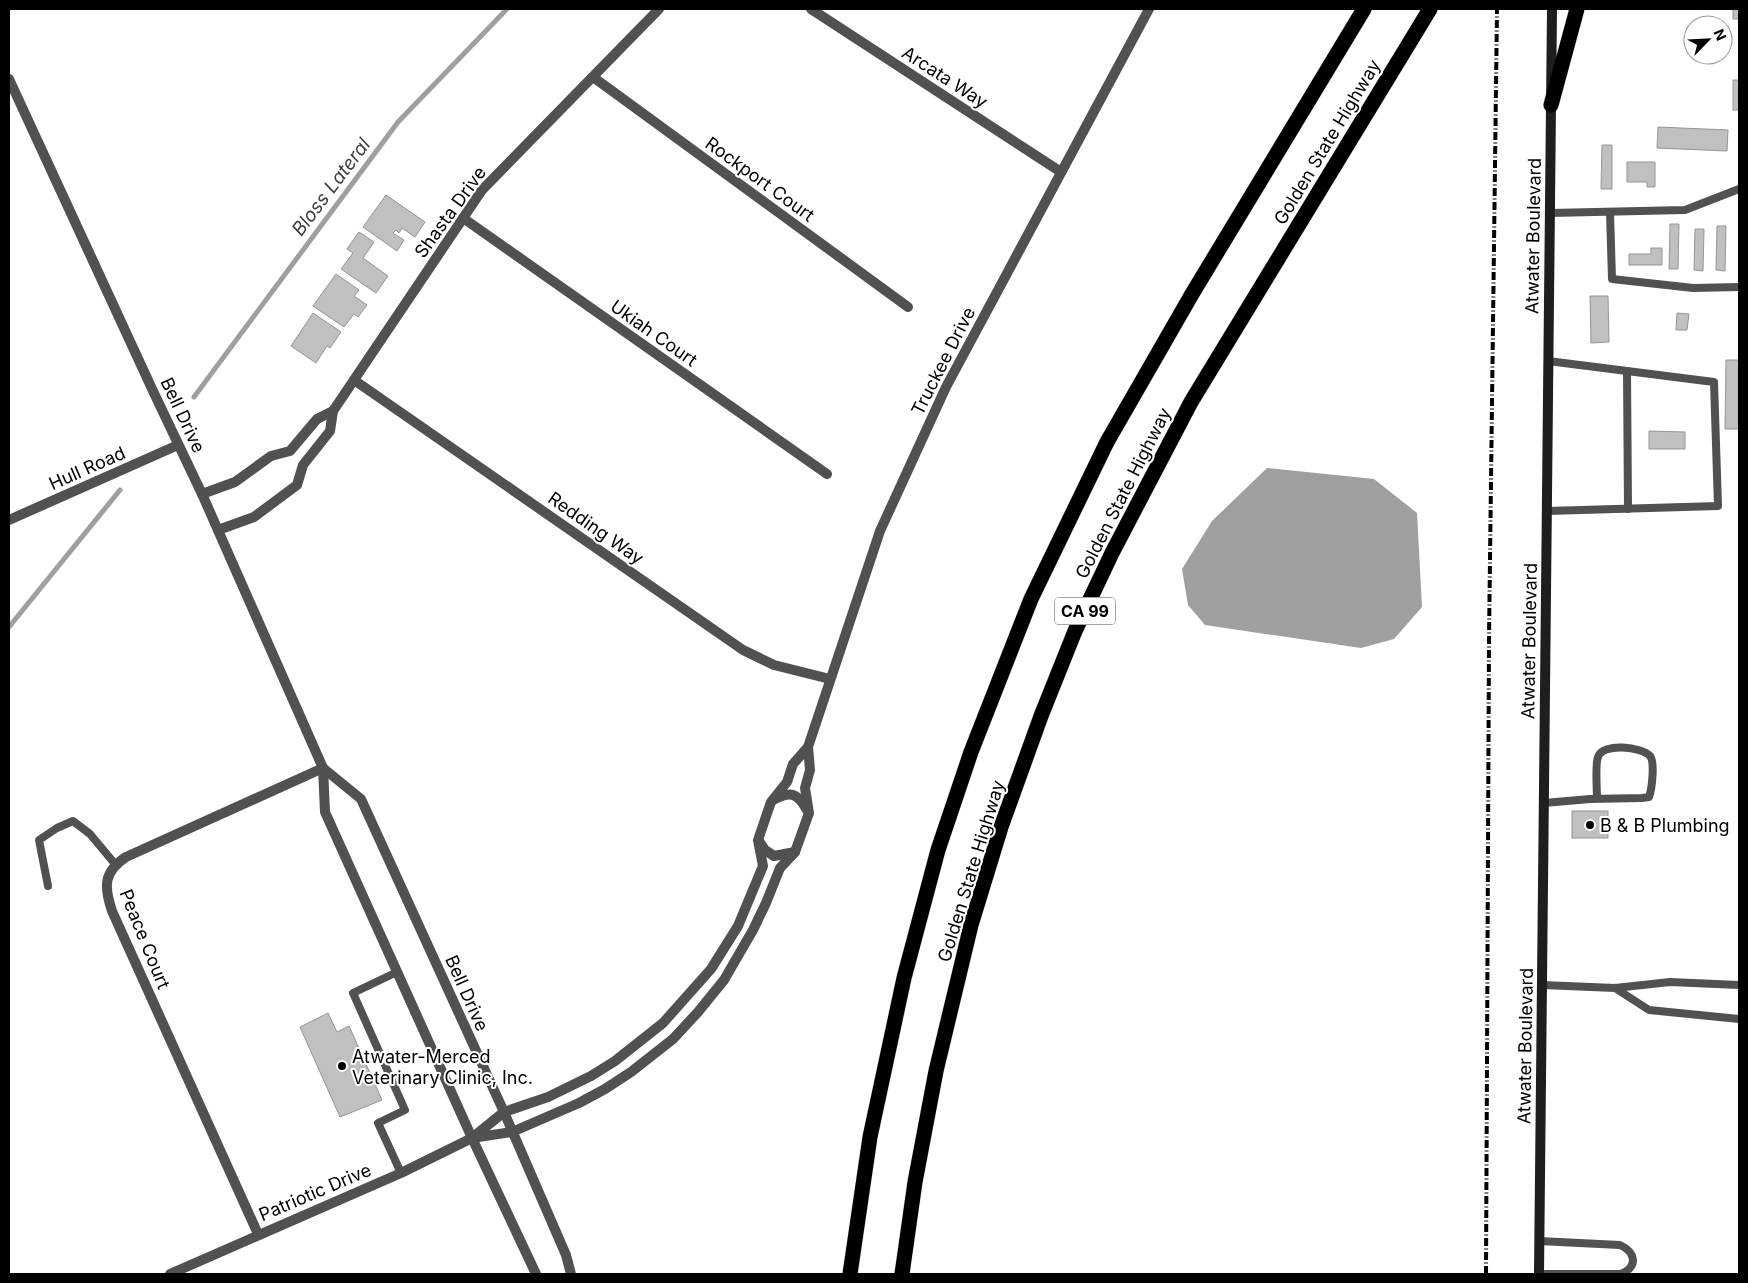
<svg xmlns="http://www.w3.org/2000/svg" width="1748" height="1283" font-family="Inter,sans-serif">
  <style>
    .water { fill: #9f9f9f }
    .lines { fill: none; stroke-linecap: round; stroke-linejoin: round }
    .stream { stroke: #9f9f9f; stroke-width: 5 }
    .building { fill: #c0c0c0; stroke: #959595 }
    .motorway-casing { stroke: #dbdbdb; stroke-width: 16 }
    .service { stroke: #515151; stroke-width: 8 }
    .minor { stroke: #515151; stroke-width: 10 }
    .tertiary { stroke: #515151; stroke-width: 10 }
    .secondary { stroke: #1e1e1e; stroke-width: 10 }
    .motorway { stroke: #000; stroke-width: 15 }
    .rail { stroke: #000; stroke-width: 4; stroke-dasharray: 8 2.5 1 2.5; stroke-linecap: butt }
    .poi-dot { fill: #000; stroke: #fff; stroke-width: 2 }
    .labels { text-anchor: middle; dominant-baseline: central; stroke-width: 4; stroke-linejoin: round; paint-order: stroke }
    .shield { fill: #fff; stroke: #4c4c4c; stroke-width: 1 }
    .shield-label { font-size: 16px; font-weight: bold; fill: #000 }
    .street-label { font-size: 18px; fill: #000; stroke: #fff }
    .poi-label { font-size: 18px; fill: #000; stroke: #fff; text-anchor: start }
    .water-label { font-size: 19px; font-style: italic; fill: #404040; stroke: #fff }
  </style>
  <rect width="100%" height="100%" fill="#fff"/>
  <polygon class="water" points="1267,468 1374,479 1417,513 1422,607 1394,639 1361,648 1205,625 1188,605 1182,569 1212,521"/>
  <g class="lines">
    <g class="stream">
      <polyline points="194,397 398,122 507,9"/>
      <polyline points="9,627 120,490"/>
    </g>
  </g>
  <g class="building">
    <rect x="1733" y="9" width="6" height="10"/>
    <rect x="1733" y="80" width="6" height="30"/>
    <polygon points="1658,127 1728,130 1727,151 1657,148"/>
    <polygon points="1602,145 1612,145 1612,189 1601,189"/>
    <polygon points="1627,162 1655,162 1655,187 1647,187 1647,182 1627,182"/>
    <polygon points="386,195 425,222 415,237 402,228 399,233 396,230 393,233 404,240 397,251 363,227"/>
    <polygon points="1670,224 1679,224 1678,269 1669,269"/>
    <polygon points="1717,226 1726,226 1725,271 1716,270"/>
    <polygon points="1695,229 1704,229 1703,271 1694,270"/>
    <polygon points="359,232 374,242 363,258 388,276 376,293 341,269 353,253 347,249"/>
    <polygon points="1651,248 1662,248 1662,265 1629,265 1629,254 1651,254"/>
    <polygon points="336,274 359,290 354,296 367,305 358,317 354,314 344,327 313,306"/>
    <polygon points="1590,296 1608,296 1609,342 1591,343"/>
    <polygon points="313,313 341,332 330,348 327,346 316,363 291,346"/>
    <polygon points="1677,313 1689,314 1687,330 1676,330"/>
    <polygon points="1726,360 1739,360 1739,429 1725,429"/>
    <polygon points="1649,431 1685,432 1685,449 1649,449"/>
    <rect x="1572" y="811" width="36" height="27"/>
    <polygon points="328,1013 337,1032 349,1026 382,1100 340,1117 300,1027"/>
  </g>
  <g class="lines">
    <g class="motorway-casing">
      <g id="motorway">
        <polyline points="1551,105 1577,9"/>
        <polyline points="850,1274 870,1137 904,978 938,850 971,752 1031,599 1107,442 1192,294 1364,9"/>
        <polyline points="902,1274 915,1182 936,1071 971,925 1001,827 1041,716 1075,631 1112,553 1191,402 1430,9"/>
      </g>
    </g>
    <g class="service">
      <polyline points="1610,212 1612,279 1693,288 1739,287"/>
      <polyline points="1550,213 1685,210 1739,189"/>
      <polyline points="1627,371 1628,509"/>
      <polyline points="1547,511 1718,506 1714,382 1548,361"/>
      <path d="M1544 803 1590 799 1642 798 1649 797C1652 789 1655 762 1650 756 1642 747 1603 742 1598 757 1595 764 1597 789 1597 799"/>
      <polyline points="48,886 39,840 57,828 73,821 90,834 115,864"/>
      <polyline points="397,972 353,993 405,1110 378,1123 401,1173"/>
      <polyline points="1542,985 1615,988 1670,982 1739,985"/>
      <polyline points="1615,988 1649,1010 1739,1019"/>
      <path d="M1539 1274H1621C1639 1266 1635 1252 1620 1245L1539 1241"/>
    </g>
    <g class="minor">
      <polyline points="811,9 1061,172"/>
      <polyline points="593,77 908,307"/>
      <polyline points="463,218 827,474"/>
      <polyline points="354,380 743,650 774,665 830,679"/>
      <polyline points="202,494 235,482 271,456 290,451 317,419 333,411"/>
      <polyline points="9,520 178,445"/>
      <polyline points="218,530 254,517 297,485 303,465 330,431 333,411 482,190 659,9"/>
      <path d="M773 800C790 791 797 792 807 810"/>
      <polyline points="759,841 765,850 774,856 795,852"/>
      <polyline points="472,1138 512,1132 579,1103 605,1089 631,1072 673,1039 698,1012 724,980 753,930 766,903 780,868 795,852 809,813 805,788 810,770 808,747 880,531 946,387 1149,9"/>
      <path d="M258 1234 112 911C104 887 103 872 126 857L323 768"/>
      <polyline points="170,1274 401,1173 472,1138 504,1112 548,1097 591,1076 615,1061 663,1023 711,969 738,926 763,866 758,840 771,802 787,782 793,764 808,747"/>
    </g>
    <g class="tertiary">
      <polyline points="9,79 153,391 202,494 323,768 325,812 472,1138 536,1274"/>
      <polyline points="323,768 361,799 504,1112 566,1255 571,1274"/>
    </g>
    <polyline class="secondary" points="1539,1274 1552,9"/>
    <use href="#motorway" class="motorway"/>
    <polyline class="rail" points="1486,1274 1489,639 1497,9"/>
  </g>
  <g class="poi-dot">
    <circle cx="1590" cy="825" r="5"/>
    <circle cx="342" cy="1066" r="5"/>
  </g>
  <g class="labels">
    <rect class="shield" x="1055" y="597.5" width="60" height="27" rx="4"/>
    <g class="shield-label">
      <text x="1085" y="611">CA 99</text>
    </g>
    <g class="street-label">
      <text transform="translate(945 77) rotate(33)">Arcata Way</text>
      <text transform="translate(1327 142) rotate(-59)">Golden State Highway</text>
      <text transform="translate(760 179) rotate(36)">Rockport Court</text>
      <text transform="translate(450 212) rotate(-54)">Shasta Drive</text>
      <text transform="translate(1533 236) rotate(-89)">Atwater Boulevard</text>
      <text transform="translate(654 333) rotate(35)">Ukiah Court</text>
      <text transform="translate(943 361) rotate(-63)">Truckee Drive</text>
      <text transform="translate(183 415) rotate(65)">Bell Drive</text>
      <text transform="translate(87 468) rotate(-24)">Hull Road</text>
      <text transform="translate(1123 493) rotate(-63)">Golden State Highway</text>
      <text transform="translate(596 528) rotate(35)">Redding Way</text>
      <text transform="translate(1529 641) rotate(-89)">Atwater Boulevard</text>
      <text transform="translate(971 871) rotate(-73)">Golden State Highway</text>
      <text transform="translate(145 939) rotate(68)">Peace Court</text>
      <text transform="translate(467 993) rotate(66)">Bell Drive</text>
      <text transform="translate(1525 1046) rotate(-89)">Atwater Boulevard</text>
      <text transform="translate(315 1192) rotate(-23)">Patriotic Drive</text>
    </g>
    <g class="poi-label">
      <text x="1600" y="825">B &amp; B Plumbing</text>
      <text x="352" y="1056">Atwater-Merced<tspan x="352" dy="21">Veterinary Clinic, Inc.</tspan></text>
    </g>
    <g class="water-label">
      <text transform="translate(331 187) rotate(-53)">Bloss Lateral</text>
    </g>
  </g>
  <rect width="1748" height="1283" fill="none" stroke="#000000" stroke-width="20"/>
  <g transform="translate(1708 40) rotate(66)"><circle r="24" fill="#ffffff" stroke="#999999"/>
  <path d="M0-4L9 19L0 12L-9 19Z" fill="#000000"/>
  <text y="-8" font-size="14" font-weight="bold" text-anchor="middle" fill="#000000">N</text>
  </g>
</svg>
